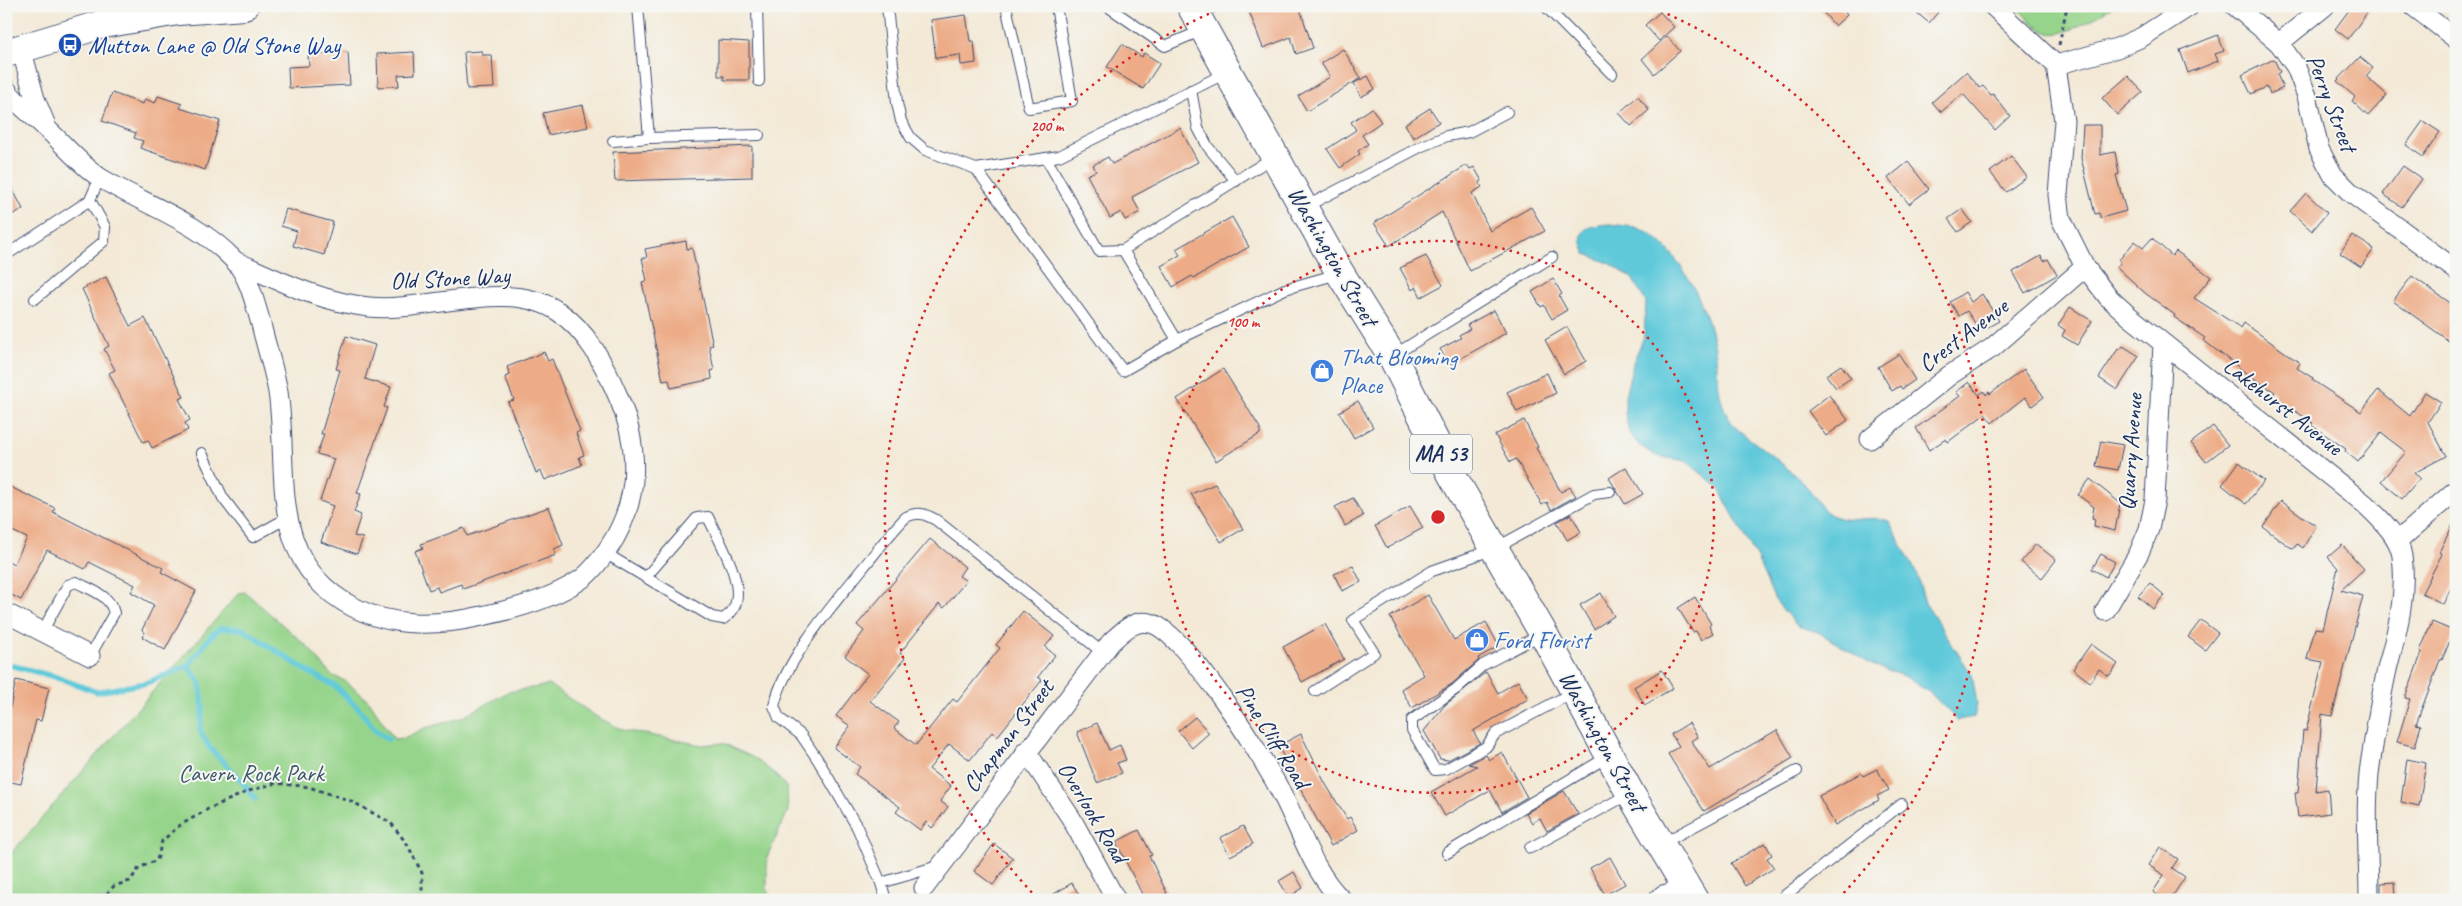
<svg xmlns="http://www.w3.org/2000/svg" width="2462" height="906" font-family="Caveat,sans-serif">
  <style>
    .green { fill: #95d48a; stroke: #588274 }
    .water { fill: #5fc9da; stroke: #3d7c9c }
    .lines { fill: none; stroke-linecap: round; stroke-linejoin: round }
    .stream { stroke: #5fc9da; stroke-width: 5.5 }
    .building { fill: #edac87 }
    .lane-casing { stroke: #3b4b70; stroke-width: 12 }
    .street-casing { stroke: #3b4b70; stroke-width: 21 }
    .secondary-casing { stroke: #3b4b70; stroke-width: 30 }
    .primary-casing { stroke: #3b4b70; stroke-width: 30 }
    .path { stroke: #3b4b70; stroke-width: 3; stroke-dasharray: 4 4; stroke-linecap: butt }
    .lane { stroke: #fff; stroke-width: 10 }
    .street { stroke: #fff; stroke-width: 19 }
    .secondary { stroke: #fff; stroke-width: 28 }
    .primary { stroke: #fff; stroke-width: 28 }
    .ring { fill: none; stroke: #d62828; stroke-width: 2.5; stroke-dasharray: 2.5 5 }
    .labels { text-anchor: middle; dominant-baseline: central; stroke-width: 4; stroke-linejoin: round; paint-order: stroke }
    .shield { fill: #f6f6f2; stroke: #5d6b8a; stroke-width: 1 }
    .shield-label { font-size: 22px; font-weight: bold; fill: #1b2f5e }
    .transit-label { font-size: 24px; fill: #164399; stroke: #f6f6f2; text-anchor: start }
    .street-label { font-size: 24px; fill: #1b2f5e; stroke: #f6f6f2 }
    .shop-label { font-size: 24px; fill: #366cbe; stroke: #f6f6f2; text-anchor: start }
    .park-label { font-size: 24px; fill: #3a5869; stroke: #f6f6f2 }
    .centre { fill: #d62828; stroke: #f6f6f2; stroke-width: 2.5 }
    .ring-label { font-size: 15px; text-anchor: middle; font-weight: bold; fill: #d62828; stroke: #f6f6f2; stroke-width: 4; stroke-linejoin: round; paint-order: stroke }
  </style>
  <rect width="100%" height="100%" fill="#f6f6f2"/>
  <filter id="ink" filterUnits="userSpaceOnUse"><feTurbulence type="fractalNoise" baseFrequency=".02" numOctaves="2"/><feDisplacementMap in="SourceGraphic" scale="10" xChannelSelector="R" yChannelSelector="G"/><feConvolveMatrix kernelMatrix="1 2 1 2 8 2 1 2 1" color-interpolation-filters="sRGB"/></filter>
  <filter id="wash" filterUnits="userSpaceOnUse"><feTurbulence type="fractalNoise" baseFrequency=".0096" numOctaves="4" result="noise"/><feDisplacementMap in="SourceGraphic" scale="20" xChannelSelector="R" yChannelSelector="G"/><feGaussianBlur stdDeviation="1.12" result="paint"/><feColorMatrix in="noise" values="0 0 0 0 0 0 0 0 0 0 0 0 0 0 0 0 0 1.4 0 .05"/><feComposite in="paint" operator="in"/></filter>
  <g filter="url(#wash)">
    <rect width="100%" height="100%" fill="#f3e9d6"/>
    <g class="green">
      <path d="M2015 6H2114C2099 14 2065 38 2049 33 2036 29 2025 15 2015 6Z"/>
      <polygon points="245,592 309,648 331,675 345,681 369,701 394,739 404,738 425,728 461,718 508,692 549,685 597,717 623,730 702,745 723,743 754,758 775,774 787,788 788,811 767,857 767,889 774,900 6,900 6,859 239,593"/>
    </g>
    <path class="water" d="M1610 224C1619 226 1632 225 1640 229 1679 244 1712 316 1716 356 1719 383 1717 406 1736 428 1759 447 1787 465 1807 487 1817 498 1821 512 1836 517 1854 524 1870 514 1889 521L1916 572 1925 603 1972 675 1977 704 1974 717 1957 720 1930 693 1906 677 1872 665 1818 632 1797 626 1775 600 1758 561 1718 487 1686 461 1656 456 1639 445 1629 433 1625 413V396L1634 360 1644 337 1646 302 1632 278 1611 264 1586 254C1574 228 1587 226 1610 224Z"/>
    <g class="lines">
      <g class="stream">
        <polyline points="6,664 56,677 97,692 146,683 188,666 212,635 221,628 243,629 307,671 335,686 359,709 375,730 388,739"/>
        <polyline points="188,666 200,683 203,707 200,731 209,747 240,779 255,799"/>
      </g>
    </g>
    <g id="blocks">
      <g class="building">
        <polygon points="1247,6 1299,6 1313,48 1296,54 1291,37 1263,48"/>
        <polygon points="1818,6 1840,6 1847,15 1835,26"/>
        <polygon points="1909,6 1943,6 1929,23"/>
        <polygon points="2352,6 2372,6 2348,39 2335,29"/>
        <polygon points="1660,12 1674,27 1659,41 1645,25"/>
        <polygon points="966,15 970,41 974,41 976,63 961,65 960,55 936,58 931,20"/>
        <polygon points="2218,35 2224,51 2215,54 2218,61 2188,73 2180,50"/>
        <polygon points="1667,36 1680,51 1654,74 1642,59"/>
        <polygon points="718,40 749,42 749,80 724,80 724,76 718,76"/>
        <polygon points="1122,44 1142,57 1144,53 1160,63 1143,89 1107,67"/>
        <polygon points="1343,49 1361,78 1307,111 1298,96 1330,77 1321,63"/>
        <polygon points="482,51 482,55 492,55 494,88 467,89 464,52"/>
        <polygon points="348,52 350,85 289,88 288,67 309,66 308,55"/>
        <polygon points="414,52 415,74 398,75 399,86 378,87 377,54"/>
        <polygon points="2360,57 2373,68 2366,76 2387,95 2368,116 2352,101 2355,97 2337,81"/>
        <polygon points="2274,59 2280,72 2277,74 2283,88 2270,94 2267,87 2251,94 2242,75"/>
        <polygon points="1966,72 1980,88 1983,86 1991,95 1993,94 2010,116 1995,130 1963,94 1941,112 1932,102"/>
        <polygon points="1368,76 1375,89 1361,97 1354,83"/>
        <polygon points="2128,76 2143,92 2117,115 2102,98"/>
        <polygon points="112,93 143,104 145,99 155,103 158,96 182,104 180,108 220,121 205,170 140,148 143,141 134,138 136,133 102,121"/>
        <polygon points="1638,96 1649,110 1631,126 1619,113"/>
        <polygon points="583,105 588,127 548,135 543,113"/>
        <polygon points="1372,108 1381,122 1362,135 1368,144 1358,151 1360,154 1340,168 1327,149 1356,130 1351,122"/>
        <polygon points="1430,108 1439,122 1413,138 1405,124"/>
        <polygon points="2423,121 2440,132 2423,157 2406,145"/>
        <polygon points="2083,125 2100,125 2100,155 2115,152 2119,174 2116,175 2126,211 2101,218 2099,213 2095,214 2081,158"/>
        <polygon points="1180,128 1198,162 1132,197 1140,212 1125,220 1121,212 1110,218 1087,175 1096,171 1093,165 1108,157 1112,164"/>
        <polygon points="752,146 752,177 615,181 613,152"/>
        <polygon points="2011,156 2027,177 2006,192 1990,172"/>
        <polygon points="1908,162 1929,189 1909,204 1888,178"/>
        <polygon points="1467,165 1470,169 1474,167 1482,181 1479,183 1482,187 1472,193 1490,231 1531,207 1545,231 1470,271 1442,212 1389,246 1374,223"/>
        <polygon points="2403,166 2422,179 2402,207 2383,194"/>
        <polygon points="6,177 23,209 6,218"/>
        <polygon points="2306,193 2327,213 2312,231 2290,211"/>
        <polygon points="286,209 333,222 324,255 293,246 297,231 281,226"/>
        <polygon points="1962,209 1972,222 1958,232 1948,219"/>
        <polygon points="1232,217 1249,247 1194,278 1192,276 1173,287 1161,266 1180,255 1176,249"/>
        <polygon points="2352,235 2374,249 2361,267 2340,253"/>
        <polygon points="2152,238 2172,256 2176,251 2211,277 2194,298 2241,328 2244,323 2300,363 2297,368 2313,378 2312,380 2361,412 2378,390 2410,416 2425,392 2441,402 2428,422 2446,456 2414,473 2420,478 2402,499 2381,481 2406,452 2381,433 2358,462 2345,451 2346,449 2311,425 2313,423 2273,396 2275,392 2250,376 2203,340 2205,338 2174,317 2175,315 2145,293 2117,267 2121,262 2119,260 2135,241 2143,248"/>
        <polygon points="686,241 687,249 692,248 713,345 709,346 714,370 711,371 712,379 671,388 669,380 663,381 642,282 647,281 642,258 647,258 645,249"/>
        <polygon points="1426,256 1443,285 1421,297 1416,287 1412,290 1400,268"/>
        <polygon points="2041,256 2044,261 2048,259 2057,275 2025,293 2013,272"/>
        <polygon points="2412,276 2456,307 2456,346 2393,301"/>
        <polygon points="106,277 130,326 145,318 184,397 179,399 190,420 185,423 188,430 152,448 148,440 143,442 109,373 115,370 104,349 109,346 82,289"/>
        <polygon points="1553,279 1562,294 1559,296 1567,310 1552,319 1544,305 1541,307 1532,292"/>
        <polygon points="1965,292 1971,302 1982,294 1999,321 1983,330 1980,325 1977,326 1967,311 1959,316 1950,302"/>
        <polygon points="2070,307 2092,321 2077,345 2062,336 2065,330 2058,325"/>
        <polygon points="1494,310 1506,333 1449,365 1440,349 1461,338 1459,335 1470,329 1467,325"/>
        <polygon points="1567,327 1586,361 1564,374 1545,340"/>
        <polygon points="346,336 375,345 365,379 391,387 384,407 387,408 357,493 361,494 354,512 361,515 354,536 363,538 357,554 321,542 333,506 320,501 334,459 317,454 324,434 321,434 340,370 336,369"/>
        <polygon points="2123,346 2139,356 2117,390 2099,378 2118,349 2120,350"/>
        <polygon points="544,352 548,361 552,359 580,431 576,433 584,455 579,457 582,465 545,480 541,471 536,473 508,402 514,400 505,377 510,375 507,367"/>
        <polygon points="1899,354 1915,380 1902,389 1900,386 1892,391 1878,367"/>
        <polygon points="1841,365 1851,378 1836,388 1826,375"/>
        <polygon points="1223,369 1260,428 1260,434 1216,461 1177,399"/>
        <polygon points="2024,369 2044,397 2032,406 2025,397 1992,423 1985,414 1948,442 1946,439 1929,450 1916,428 1960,396 1956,392 1969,382 1979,395 1984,391 1986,395 1989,392 1990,394"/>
        <polygon points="1547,373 1556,393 1517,412 1507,392"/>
        <polygon points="1829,395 1848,420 1826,436 1808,411"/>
        <polygon points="1358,401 1373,427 1354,438 1339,412"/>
        <polygon points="1524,420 1538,447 1536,448 1561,492 1570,487 1576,496 1551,510 1547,502 1542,505 1516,459 1510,462 1495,435"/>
        <polygon points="2213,426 2228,445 2206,462 2191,443"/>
        <polygon points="2101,441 2123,445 2118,470 2096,466"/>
        <polygon points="2239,462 2264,481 2246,504 2222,485"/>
        <polygon points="1626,467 1643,494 1625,504 1609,478"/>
        <polygon points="2090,479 2120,503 2115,531 2094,526 2095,519 2092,518 2094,507 2078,495"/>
        <polygon points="1215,484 1243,529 1221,542 1191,494"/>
        <polygon points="6,485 55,508 53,512 163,568 161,572 196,591 165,650 142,637 145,632 142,630 154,605 131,592 135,585 89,562 85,569 47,550 21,600 6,592 6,560 14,564 27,538 6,528"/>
        <polygon points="1353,498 1363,516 1345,526 1335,507"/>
        <polygon points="2281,501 2316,526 2303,548 2297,544 2294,548 2290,547 2263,527"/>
        <polygon points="1410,506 1423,528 1387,548 1375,526"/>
        <polygon points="549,507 563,545 554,549 556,555 463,589 461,584 439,592 437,587 429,590 415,551 423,548 421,544 464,528 467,536"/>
        <polygon points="1571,514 1581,532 1567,540 1557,522"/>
        <polygon points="2456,519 2456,578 2443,604 2422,593 2442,554 2439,552"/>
        <polygon points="930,539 965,567 959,576 966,581 944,608 939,604 900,653 905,658 870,701 899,722 894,728 916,745 953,699 957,702 1000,648 996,645 1023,611 1054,636 1045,647 1055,655 1038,677 1042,680 997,737 992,732 970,760 949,744 929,769 951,786 940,801 948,807 932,828 926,822 920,830 896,812 900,807 855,774 860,767 834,748 850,726 836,716 868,674 845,656 864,631 857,625"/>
        <polygon points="2036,544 2056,560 2042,578 2021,562"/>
        <polygon points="2342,545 2364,569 2341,590 2363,596 2332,716 2322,714 2316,791 2328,789 2330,813 2298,817 2295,793 2298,793 2303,730 2306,731 2323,662 2307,659 2315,628 2323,629 2338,568 2328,557"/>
        <polygon points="2101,554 2115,562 2106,577 2092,569"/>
        <polygon points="1353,566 1361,582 1342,591 1334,574"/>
        <polygon points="2150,583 2164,595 2153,609 2138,596"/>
        <polygon points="1601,593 1614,616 1594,629 1580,605"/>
        <polygon points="1428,595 1454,640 1486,622 1499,646 1478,658 1479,660 1452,684 1412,708 1401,689 1424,675 1390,617"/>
        <polygon points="1695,597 1711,624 1709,626 1713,633 1701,640 1696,631 1693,632 1678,608"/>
        <polygon points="2201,620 2218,633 2205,650 2188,637"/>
        <polygon points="2432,622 2454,631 2442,660 2440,660 2416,724 2421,725 2415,747 2397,742 2410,699 2405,698 2422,652 2420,651"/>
        <polygon points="1325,624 1344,659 1302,682 1283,647"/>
        <polygon points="2091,644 2118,664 2109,676 2099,669 2090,682 2073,669"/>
        <polygon points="1662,670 1673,688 1645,705 1634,687"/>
        <polygon points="1486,672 1498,693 1518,681 1528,699 1473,731 1480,743 1448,760 1440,759 1424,731 1445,705"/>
        <polygon points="16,680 49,688 41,721 36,720 21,784 6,781 6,712 9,712"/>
        <polygon points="1195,717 1209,733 1192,748 1178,731"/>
        <polygon points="1097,723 1109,750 1120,745 1126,760 1117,763 1122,773 1097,783 1077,732"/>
        <polygon points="1689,723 1698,737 1691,741 1710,769 1777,730 1793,758 1704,811 1668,754 1679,746 1671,734"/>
        <polygon points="1301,734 1325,783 1347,819 1350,817 1358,830 1331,846 1278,746"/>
        <polygon points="1502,752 1527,797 1502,812 1490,790 1445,816 1431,792 1477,766 1469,764 1486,755 1489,760"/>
        <polygon points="2407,759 2426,763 2419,806 2401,802"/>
        <polygon points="1877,769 1889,790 1877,796 1879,800 1835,825 1819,796 1861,773 1863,776"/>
        <polygon points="1564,791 1578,814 1547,831 1540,818 1532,823 1526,813"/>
        <polygon points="1243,826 1253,844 1230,856 1220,838"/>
        <polygon points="1139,830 1152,855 1149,856 1167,893 1154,900 1145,900 1116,842"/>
        <polygon points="1765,843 1772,855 1767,858 1774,868 1745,886 1731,863"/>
        <polygon points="994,844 1013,858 993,885 974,871"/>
        <polygon points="2160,847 2178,859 2172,868 2185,877 2170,900 2165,900 2153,892 2164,875 2148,865"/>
        <polygon points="1610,857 1625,884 1605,895 1590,868"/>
        <polygon points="1294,872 1303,888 1289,897 1279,881"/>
        <polygon points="2395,882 2396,900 2381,900 2381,883"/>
        <polygon points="1072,883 1082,900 1044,900"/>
      </g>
    </g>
  </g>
  <g filter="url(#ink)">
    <use href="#blocks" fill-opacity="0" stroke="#3b4b70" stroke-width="1"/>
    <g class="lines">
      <g class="lane-casing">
        <g id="lane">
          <polyline points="757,6 759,81"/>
          <polyline points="887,6 897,103 901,121 911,138 925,150 976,169"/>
          <polyline points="1006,6 1029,108 1072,101 1056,6"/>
          <polyline points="1107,6 1165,46 1203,30"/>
          <polyline points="1545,6 1612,74"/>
          <polyline points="1226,73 1059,156 976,169 1123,371 1177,340 1123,250 1274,157"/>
          <polyline points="1191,90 1198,128 1208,147 1236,181"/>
          <polyline points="649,138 759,135"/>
          <polyline points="613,141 649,138 638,6"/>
          <polyline points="1046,158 1099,251 1123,250"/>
          <polyline points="1305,207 1422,146 1447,136 1469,132 1507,112"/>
          <polyline points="6,255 90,200"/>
          <polyline points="35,299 104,241 105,227 90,200 100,177"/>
          <polyline points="1177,340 1285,289 1338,274"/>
          <polyline points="1394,355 1552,257"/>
          <polyline points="202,453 223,498 253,537 287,518"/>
          <path d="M605 553 712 617 723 619C726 617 730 614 732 611 749 588 718 539 708 517L697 518 646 577"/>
          <path d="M42 632 68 585 76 582C91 590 110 595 114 613L90 656"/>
          <polyline points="1542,634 1483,665 1456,689 1412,720 1412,730 1435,770 1446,769 1486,747 1495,734 1574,692"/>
          <polyline points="1315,691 1374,653 1353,620 1432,571 1494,549 1594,494 1610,492"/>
          <polyline points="1661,844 1797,771"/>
          <polyline points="1530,848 1629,794"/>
          <polyline points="1447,853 1609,756"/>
          <path d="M938 866 881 883 857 827 818 760 801 735 779 718 774 706C785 660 832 606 862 569 877 551 890 533 906 517 918 511 925 514 936 520L1102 652"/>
          <polyline points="881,883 886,900"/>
          <polyline points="1779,900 1902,804"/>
        </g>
      </g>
      <g class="street-casing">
        <g id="street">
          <path d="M1993 6 2056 65 2064 121 2058 195 2061 219 2085 267 2108 297 2129 316 2365 504C2379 518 2399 535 2402 556 2407 594 2398 628 2388 665 2381 695 2376 728 2371 759 2364 801 2369 856 2369 900"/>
          <polyline points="2235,6 2279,43 2296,67 2307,96 2319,149 2333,175 2351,193 2456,270"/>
          <polyline points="2413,6 2456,39"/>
          <polyline points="2279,43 2325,6"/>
          <polyline points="21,48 35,99 45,123"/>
          <polyline points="2056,65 2117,48 2142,37 2190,6"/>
          <path d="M6 89C16 104 32 114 45 127 64 144 80 165 102 179 146 205 198 222 234 260 249 276 255 303 261 324 266 346 274 369 278 392 290 472 265 561 353 607 394 628 438 626 482 616 516 609 555 598 583 578 593 570 601 559 608 549 641 500 640 446 617 394 604 364 587 331 559 312 509 277 426 313 369 307 321 302 280 281 237 262"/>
          <polyline points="1870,439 1950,375 1992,348 2085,267"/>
          <polyline points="2398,541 2456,490"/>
          <polyline points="2105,611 2139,553 2149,529 2155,500 2163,344"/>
          <polyline points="6,613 90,656"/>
          <polyline points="1026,751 1071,818 1116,900"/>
          <path d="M924 888 1111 642C1122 632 1134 619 1150 623 1185 630 1267 764 1284 798 1301 831 1314 874 1342 900"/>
          <polyline points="1657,900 1663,895 1687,889"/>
        </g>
      </g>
      <g class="secondary-casing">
        <polyline id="secondary" points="6,53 103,24 178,11 244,6"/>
      </g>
      <g class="primary-casing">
        <polyline id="primary" points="1191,6 1340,273 1392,356 1452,475 1543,633 1630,793 1694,900"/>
      </g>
      <g class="path">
        <polyline points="2086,6 2092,10 2105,6"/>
        <polyline points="2059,45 2067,6"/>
        <polyline points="101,900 114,886 130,881 139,868 157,860 162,841 179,826 208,809 249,791 276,783 309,787 351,801 391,823 407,844 422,873 422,900"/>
      </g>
      <use href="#lane" class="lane"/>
      <use href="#street" class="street"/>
      <use href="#secondary" class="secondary"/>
      <use href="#primary" class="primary"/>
    </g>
  </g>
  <g class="ring">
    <circle cx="1438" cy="517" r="276"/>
    <path d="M1037 898A553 553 0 0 1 1222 8M1654 8A553 553 0 0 1 1839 898"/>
  </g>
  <defs>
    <g id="bus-disc" transform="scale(1.25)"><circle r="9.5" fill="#1a4fb4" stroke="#f6f6f2"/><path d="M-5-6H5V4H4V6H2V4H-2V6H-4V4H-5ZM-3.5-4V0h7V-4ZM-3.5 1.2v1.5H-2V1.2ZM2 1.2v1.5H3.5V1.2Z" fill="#fff"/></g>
    <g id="shop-disc" transform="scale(1.25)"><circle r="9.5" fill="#3f7fe0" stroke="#f6f6f2"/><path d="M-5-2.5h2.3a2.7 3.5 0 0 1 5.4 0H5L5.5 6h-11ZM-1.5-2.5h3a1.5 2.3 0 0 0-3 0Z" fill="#fff"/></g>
  </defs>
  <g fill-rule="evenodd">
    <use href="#bus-disc" x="70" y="45"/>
    <use href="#shop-disc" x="1322" y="371"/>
    <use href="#shop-disc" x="1477" y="640"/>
  </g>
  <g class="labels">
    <rect class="shield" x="1410" y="434.5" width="62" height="39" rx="4"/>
    <g class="shield-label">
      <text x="1441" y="454">MA 53</text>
    </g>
    <g class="transit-label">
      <text x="88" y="45">Mutton Lane @ Old Stone Way</text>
    </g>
    <g class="street-label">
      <text transform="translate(2332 103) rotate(69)">Perry Street</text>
      <text transform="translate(1333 256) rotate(60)">Washington Street</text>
      <text transform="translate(450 278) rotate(-3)">Old Stone Way</text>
      <text transform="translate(1963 335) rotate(-37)">Crest Avenue</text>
      <text transform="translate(2283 406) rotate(38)">Lakehurst Avenue</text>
      <text transform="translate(2130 452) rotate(-86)">Quarry Avenue</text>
      <text transform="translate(1008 736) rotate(-53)">Chapman Street</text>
      <text transform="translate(1273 736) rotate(58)">Pine Cliff Road</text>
      <text transform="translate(1603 741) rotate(61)">Washington Street</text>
      <text transform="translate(1093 812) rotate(59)">Overlook Road</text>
    </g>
    <g class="shop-label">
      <text x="1340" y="357">That Blooming<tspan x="1340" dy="28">Place</tspan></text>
      <text x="1494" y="640">Ford Florist</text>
    </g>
    <g class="park-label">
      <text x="251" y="773">Cavern Rock Park</text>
    </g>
  </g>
  <circle cx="1438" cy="517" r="8" class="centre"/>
  <g class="ring-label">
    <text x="1047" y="131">200 m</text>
    <text x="1243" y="327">100 m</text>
  </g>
  <rect width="2462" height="906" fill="none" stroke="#f6f6f2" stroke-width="25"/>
</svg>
